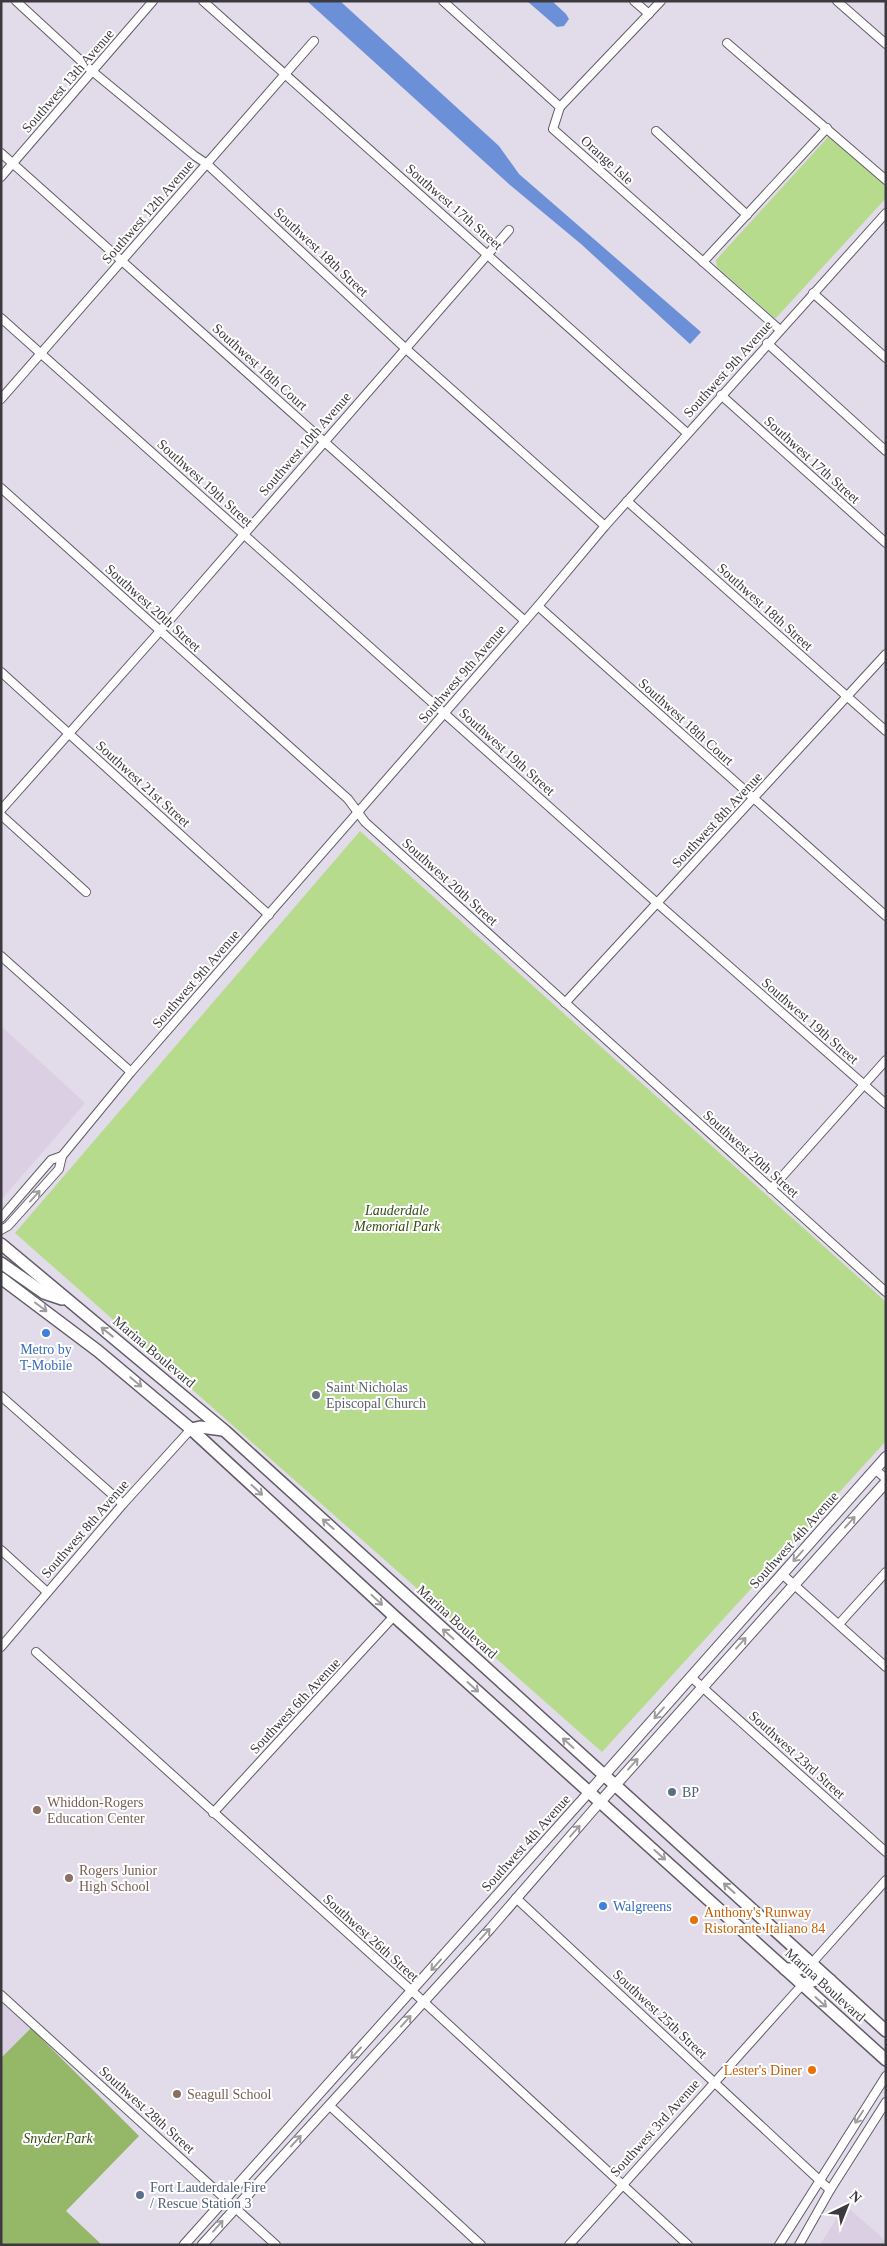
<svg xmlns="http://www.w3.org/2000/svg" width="887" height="2246" font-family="'Times New Roman',serif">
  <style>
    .built { fill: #dacfe3 }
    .green { fill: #b6db8c }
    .forest { fill: #94b867 }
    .water { fill: #6c90d8 }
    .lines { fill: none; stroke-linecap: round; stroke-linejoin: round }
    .minor-casing { stroke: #625b67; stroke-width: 10 }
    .tertiary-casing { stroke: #625b67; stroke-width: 11 }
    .secondary-casing { stroke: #625b67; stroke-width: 12 }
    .primary-casing { stroke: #625b67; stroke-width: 14 }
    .minor { stroke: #fff; stroke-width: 8 }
    .tertiary { stroke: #fff; stroke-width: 9 }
    .secondary { stroke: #fff; stroke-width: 10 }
    .primary { stroke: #fff; stroke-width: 11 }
    .oneway { stroke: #9e9c9f }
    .shop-dot { fill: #3f7fe0; stroke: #fff; stroke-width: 2 }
    .worship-dot { fill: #6b7280; stroke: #fff; stroke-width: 2 }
    .service-dot { fill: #5c6f8a; stroke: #fff; stroke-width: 2 }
    .education-dot { fill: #8d6e63; stroke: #fff; stroke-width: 2 }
    .food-dot { fill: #e8710a; stroke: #fff; stroke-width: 2 }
    .labels { text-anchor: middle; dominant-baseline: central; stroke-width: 4; stroke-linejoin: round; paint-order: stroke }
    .street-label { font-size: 14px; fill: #3d3a3f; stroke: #fff }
    .park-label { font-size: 14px; font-style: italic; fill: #344b11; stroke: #fff }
    .shop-label { font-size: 14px; fill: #366cbe; stroke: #fff }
    .worship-label { font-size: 14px; fill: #5b616d; stroke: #fff; text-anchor: start }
    .service-label { font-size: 14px; fill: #4e5e75; stroke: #fff; text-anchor: start }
    .education-label { font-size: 14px; fill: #785e54; stroke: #fff; text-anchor: start }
    .food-label { font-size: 14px; fill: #c56008; stroke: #fff; text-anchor: start }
  </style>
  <rect width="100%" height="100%" fill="#e2dbe9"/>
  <g class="built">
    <polygon points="1,1026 85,1103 1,1200"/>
    <polygon points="1,2001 31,2028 1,2058"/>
    <polygon points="845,2205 886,2241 886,2245 820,2245"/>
  </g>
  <g class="green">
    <polygon points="829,136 886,185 886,198 776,318 774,318 717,267 716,260"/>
    <polygon points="360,831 886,1302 886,1441 602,1752 15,1233"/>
  </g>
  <polygon class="forest" points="31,2028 139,2136 66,2211 102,2245 1,2245 1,2058"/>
  <g class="water">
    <polygon points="307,1 340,1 499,146 519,174 701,332 690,344 581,244 510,185"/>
    <polygon points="527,1 552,1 566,14 569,19 564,26 557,27"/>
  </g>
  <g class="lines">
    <g class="minor-casing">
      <g id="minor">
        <polyline points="16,1 92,71 195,156 207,164 405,348 605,526"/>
        <polyline points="203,1 687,433"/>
        <polyline points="443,1 560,107 553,129 780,330"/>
        <polyline points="634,1 649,14"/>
        <polyline points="837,1 886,44"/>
        <polyline points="727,43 886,180"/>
        <polyline points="560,107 661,1"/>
        <polyline points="656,131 747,215"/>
        <polyline points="1,153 525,621"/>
        <polyline points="1,177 153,1"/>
        <polyline points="703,262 827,128"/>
        <polyline points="813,293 886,358"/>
        <polyline points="1,318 657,903 886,1104"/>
        <polyline points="767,343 886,451"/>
        <polyline points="721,395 886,543"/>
        <polyline points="1,399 314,41"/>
        <polyline points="1,488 348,799 365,822 886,1292"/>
        <polyline points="627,501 886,731"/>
        <polyline points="538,606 886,916"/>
        <polyline points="1,672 269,915"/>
        <polyline points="1,810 160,631 509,230"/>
        <polyline points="1,815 86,892"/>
        <polyline points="1,956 131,1072"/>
        <polyline points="565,1003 886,654"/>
        <polyline points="771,1189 886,1060"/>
        <polyline points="1,1218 51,1160 62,1156 131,1072 538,606 605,526 886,213"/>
        <polyline points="1,1230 8,1226 59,1169 62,1156"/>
        <polyline points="1,1396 123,1504"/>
        <polyline points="875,1469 886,1479"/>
        <polyline points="1,1550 47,1592"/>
        <polyline points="782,1574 886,1667"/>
        <polyline points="839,1624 886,1572"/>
        <polyline points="1,1647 123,1504 191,1429"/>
        <polyline points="36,1652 412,1991 688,2245"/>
        <polyline points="691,1677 886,1852"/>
        <polyline points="213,1813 394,1616"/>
        <polyline points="516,1898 830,2190"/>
        <polyline points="812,1963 886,1880"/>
        <polyline points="1,1995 276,2245"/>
        <polyline points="330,2106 481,2245"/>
        <polyline points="569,2245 802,1985"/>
        <polyline points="779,2245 886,2076"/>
        <polyline points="799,2245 830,2190 886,2102"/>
      </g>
    </g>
    <g class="tertiary-casing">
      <g id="tertiary">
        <polyline points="184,2245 590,1791"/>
        <polyline points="202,2245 490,1929 601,1801"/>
      </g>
    </g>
    <g class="secondary-casing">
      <g id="secondary">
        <polyline points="590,1791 886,1457"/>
        <polyline points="601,1801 886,1482"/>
      </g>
    </g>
    <g class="primary-casing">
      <g id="primary">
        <polyline points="1,1244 225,1431 886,2031"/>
        <polyline points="1,1263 44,1293 62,1299"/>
        <polyline points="1,1278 98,1351 191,1429 394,1616 886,2060"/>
        <polyline points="191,1429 200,1427 223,1430"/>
        <polyline points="785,1969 799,1969 812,1963"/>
        <polyline points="802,1985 815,1980 830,1980"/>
      </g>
    </g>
    <use href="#minor" class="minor"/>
    <use href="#tertiary" class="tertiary"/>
    <use href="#secondary" class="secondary"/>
    <use href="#primary" class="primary"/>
  </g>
  <defs><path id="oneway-shaft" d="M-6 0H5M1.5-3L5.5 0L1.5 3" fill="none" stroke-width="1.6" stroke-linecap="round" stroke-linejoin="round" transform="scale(1.25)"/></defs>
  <g class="oneway">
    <use href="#oneway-shaft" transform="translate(35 1196) rotate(-48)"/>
    <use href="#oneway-shaft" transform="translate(41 1307) rotate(37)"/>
    <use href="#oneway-shaft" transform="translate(107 1332) rotate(-142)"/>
    <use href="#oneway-shaft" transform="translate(136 1382) rotate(40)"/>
    <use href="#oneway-shaft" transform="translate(257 1490) rotate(43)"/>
    <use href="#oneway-shaft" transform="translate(850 1522) rotate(-48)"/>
    <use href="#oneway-shaft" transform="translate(328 1524) rotate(-138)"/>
    <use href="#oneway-shaft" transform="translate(798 1556) rotate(132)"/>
    <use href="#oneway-shaft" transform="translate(377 1600) rotate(43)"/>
    <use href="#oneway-shaft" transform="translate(448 1634) rotate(-138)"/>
    <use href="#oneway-shaft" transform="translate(741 1643) rotate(-48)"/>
    <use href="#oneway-shaft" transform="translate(473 1687) rotate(42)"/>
    <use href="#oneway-shaft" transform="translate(659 1713) rotate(131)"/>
    <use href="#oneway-shaft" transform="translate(568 1743) rotate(-138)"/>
    <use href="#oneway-shaft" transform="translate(633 1764) rotate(-48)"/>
    <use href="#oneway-shaft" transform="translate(575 1831) rotate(-48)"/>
    <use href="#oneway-shaft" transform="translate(660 1855) rotate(42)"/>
    <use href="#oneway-shaft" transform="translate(729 1888) rotate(-138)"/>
    <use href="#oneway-shaft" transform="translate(485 1934) rotate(-48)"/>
    <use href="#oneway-shaft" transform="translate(436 1965) rotate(132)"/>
    <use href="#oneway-shaft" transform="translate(821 2002) rotate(42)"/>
    <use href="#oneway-shaft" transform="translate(406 2021) rotate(-48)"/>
    <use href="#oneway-shaft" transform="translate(356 2053) rotate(132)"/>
    <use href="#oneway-shaft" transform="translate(859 2117) rotate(123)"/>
    <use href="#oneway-shaft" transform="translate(296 2141) rotate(-47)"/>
    <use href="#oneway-shaft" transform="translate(218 2226) rotate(-49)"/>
  </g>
  <g class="shop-dot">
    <circle cx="46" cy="1333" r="5"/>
    <circle cx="603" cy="1906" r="5"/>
  </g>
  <circle class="worship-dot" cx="316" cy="1395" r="5"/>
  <g class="service-dot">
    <circle cx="672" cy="1792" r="5"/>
    <circle cx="140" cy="2195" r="5"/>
  </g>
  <g class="education-dot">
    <circle cx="37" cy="1810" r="5"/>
    <circle cx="69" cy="1878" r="5"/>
    <circle cx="177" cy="2094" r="5"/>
  </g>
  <g class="food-dot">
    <circle cx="694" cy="1920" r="5"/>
    <circle cx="812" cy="2070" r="5"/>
  </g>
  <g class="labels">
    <g class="street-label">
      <text transform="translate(68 81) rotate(-49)">Southwest 13th Avenue</text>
      <text transform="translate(607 160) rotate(42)">Orange Isle</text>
      <text transform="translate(454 207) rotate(41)">Southwest 17th Street</text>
      <text transform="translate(148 212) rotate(-49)">Southwest 12th Avenue</text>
      <text transform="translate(321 252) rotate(43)">Southwest 18th Street</text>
      <text transform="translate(260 367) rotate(42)">Southwest 18th Court</text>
      <text transform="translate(728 369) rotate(-48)">Southwest 9th Avenue</text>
      <text transform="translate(305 444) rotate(-49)">Southwest 10th Avenue</text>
      <text transform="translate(812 460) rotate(42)">Southwest 17th Street</text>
      <text transform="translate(205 483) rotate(42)">Southwest 19th Street</text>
      <text transform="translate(765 607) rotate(42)">Southwest 18th Street</text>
      <text transform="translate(153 608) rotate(42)">Southwest 20th Street</text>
      <text transform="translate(462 674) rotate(-49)">Southwest 9th Avenue</text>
      <text transform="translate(686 722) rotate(42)">Southwest 18th Court</text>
      <text transform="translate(507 752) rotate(42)">Southwest 19th Street</text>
      <text transform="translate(143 784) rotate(42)">Southwest 21st Street</text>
      <text transform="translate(717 820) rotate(-47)">Southwest 8th Avenue</text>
      <text transform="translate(450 882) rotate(42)">Southwest 20th Street</text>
      <text transform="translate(196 979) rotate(-49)">Southwest 9th Avenue</text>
      <text transform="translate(810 1021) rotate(41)">Southwest 19th Street</text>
      <text transform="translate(751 1154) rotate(42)">Southwest 20th Street</text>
      <text transform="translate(154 1352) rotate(40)">Marina Boulevard</text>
      <text transform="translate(85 1529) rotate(-49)">Southwest 8th Avenue</text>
      <text transform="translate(794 1540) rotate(-48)">Southwest 4th Avenue</text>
      <text transform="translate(457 1622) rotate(42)">Marina Boulevard</text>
      <text transform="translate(295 1706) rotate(-47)">Southwest 6th Avenue</text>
      <text transform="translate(797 1755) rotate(42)">Southwest 23rd Street</text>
      <text transform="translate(526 1843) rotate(-48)">Southwest 4th Avenue</text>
      <text transform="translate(371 1938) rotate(42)">Southwest 26th Street</text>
      <text transform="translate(825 1985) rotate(42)">Marina Boulevard</text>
      <text transform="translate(660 2014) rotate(43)">Southwest 25th Street</text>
      <text transform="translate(147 2110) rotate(42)">Southwest 28th Street</text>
      <text transform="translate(655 2128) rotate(-48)">Southwest 3rd Avenue</text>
    </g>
    <g class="park-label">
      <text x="397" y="1210">Lauderdale<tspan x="397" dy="16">Memorial Park</tspan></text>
      <text x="58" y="2138">Snyder Park</text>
    </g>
    <g class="shop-label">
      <text x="46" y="1349">Metro by<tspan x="46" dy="16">T-Mobile</tspan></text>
      <text x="613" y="1906" text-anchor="start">Walgreens</text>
    </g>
    <g class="worship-label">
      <text x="326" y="1387">Saint Nicholas<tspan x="326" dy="16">Episcopal Church</tspan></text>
    </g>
    <g class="service-label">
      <text x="682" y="1792">BP</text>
      <text x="150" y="2187">Fort Lauderdale Fire<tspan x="150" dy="16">/ Rescue Station 3</tspan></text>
    </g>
    <g class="education-label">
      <text x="47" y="1802">Whiddon-Rogers<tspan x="47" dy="16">Education Center</tspan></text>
      <text x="79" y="1870">Rogers Junior<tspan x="79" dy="16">High School</tspan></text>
      <text x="187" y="2094">Seagull School</text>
    </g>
    <g class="food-label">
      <text x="704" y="1912">Anthony's Runway<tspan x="704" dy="16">Ristorante Italiano 84</tspan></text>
      <text x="802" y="2070" text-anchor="end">Lester's Diner</text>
    </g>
  </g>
  <rect width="887" height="2246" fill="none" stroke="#3d3a3f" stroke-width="5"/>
  <g transform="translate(847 2206) rotate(43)" stroke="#ffffff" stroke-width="4" paint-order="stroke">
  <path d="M0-4L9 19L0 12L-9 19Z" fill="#3d3a3f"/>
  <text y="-8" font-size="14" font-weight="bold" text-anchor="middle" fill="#3d3a3f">N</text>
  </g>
</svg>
